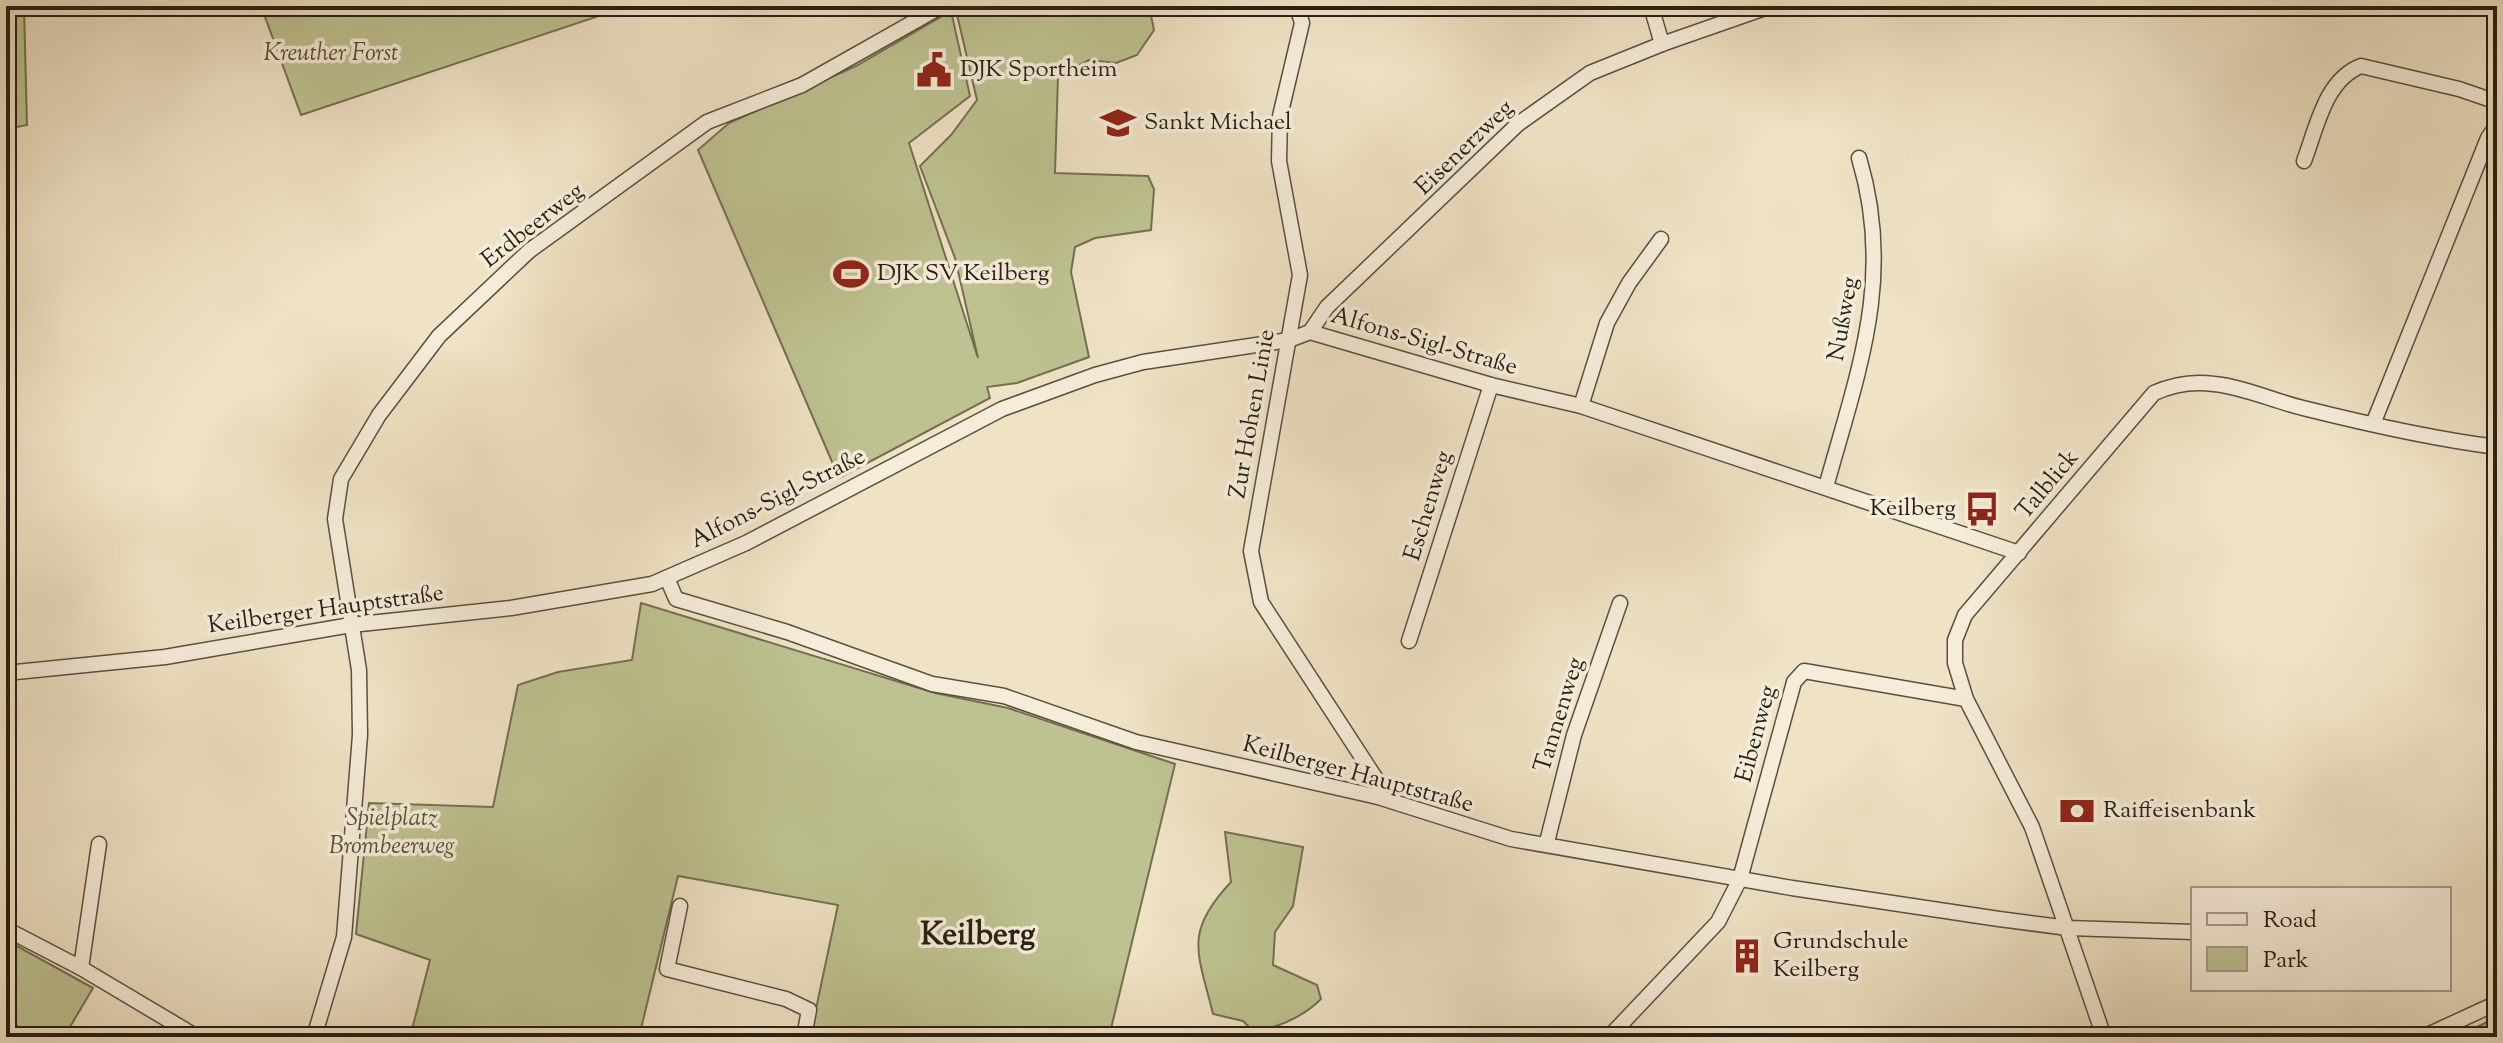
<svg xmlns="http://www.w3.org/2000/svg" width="2503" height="1043" font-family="'Sorts Mill Goudy',serif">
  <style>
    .green { fill: #bec291; stroke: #737052; stroke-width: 2 }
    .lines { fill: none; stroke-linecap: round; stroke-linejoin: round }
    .street-casing { stroke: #5a5040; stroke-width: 17 }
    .street { stroke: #f5ecd9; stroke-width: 14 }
    .labels { text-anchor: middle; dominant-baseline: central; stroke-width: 7; stroke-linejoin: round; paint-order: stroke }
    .park-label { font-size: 24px; font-style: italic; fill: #55503a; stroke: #f5ecd9 }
    .poi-label { font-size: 24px; fill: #281f14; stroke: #f5ecd9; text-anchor: start }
    .street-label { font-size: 24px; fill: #281f14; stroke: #f5ecd9 }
    .district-label { font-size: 32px; font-weight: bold; fill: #281f14; stroke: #f5ecd9 }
  </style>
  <rect width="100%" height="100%" fill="#efe2c5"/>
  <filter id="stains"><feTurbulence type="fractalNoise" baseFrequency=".0025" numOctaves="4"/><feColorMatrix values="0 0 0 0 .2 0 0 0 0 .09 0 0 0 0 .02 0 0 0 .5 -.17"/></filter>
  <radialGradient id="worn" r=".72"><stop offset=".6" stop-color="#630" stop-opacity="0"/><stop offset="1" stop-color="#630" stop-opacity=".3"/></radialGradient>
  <g class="green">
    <polygon points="6,6 24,6 27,125 6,129"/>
    <polygon points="261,6 595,6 599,16 301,115"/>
    <polygon points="955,6 1017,6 1020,14 1039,6 1149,6 1154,30 1137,55 1116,63 1089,60 1058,76 1055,173 1148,176 1154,189 1151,230 1095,238 1075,247 1071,272 1089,357 1017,383 987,387 990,398 839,478 698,150 729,123 856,66 951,11 970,96 909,143 978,358 955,258 920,166 951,135 977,100"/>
    <polygon points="641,603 935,693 1008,708 1175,764 1109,1037 810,1037 838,905 678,876 639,1037 410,1037 430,960 356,934 369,803 493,807 518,685 558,672 632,660"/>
    <path d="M1225 832 1303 847 1293 906 1275 932 1273 965 1317 985 1321 999C1303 1017 1279 1027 1254 1032L1243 1021 1213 1014C1198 952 1183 933 1231 882Z"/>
    <polygon points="6,940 93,988 64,1037 37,1037 6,1020"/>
    <polygon points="2497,1017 2497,1037 2457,1037"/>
  </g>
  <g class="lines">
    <g class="street-casing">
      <g id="street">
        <polyline points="1297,6 1302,23 1280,116 1279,161 1300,275 1251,551 1261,602 1380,785 1378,797"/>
        <polyline points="1651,6 1662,44"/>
        <path d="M2304 161C2317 127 2325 80 2361 66L2459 89 2497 102"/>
        <polyline points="1310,332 1327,307 1518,124 1590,73 1662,44 1771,6"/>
        <polyline points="1581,406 1607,323 1629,283 1661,239"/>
        <polyline points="2373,424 2488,138 2497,125"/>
        <path d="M1826 487C1858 371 1895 278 1859 158"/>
        <polyline points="667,578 676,599 787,632 932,684 1004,696 1136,742 1378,797 1511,839 1792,888 1999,919 2068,928 2193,932"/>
        <polyline points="1409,641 1491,385"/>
        <polyline points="6,673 165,657 351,625 511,608 652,584 746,543 1002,409 1095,375 1143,362 1289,340 1310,332 1491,385 1581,406 2019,553"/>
        <polyline points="1547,842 1574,735 1620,603"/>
        <polyline points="680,906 667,969 786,999 809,1010 804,1037"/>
        <polyline points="6,929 81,968 197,1037"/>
        <polyline points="81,968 99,844"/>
        <polyline points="314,1037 344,937 360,735 359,670 335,519 341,479 379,415 439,336 529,251 707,122 802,85 942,6"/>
        <polyline points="1609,1037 1718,922 1740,879 1794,682 1804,671 1966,699"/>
        <path d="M2104 1037 2032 827 1966 699 1955 663V640L1965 615 2154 393C2174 384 2192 381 2214 384 2244 387 2274 401 2303 408 2367 424 2432 439 2497 447"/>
        <polyline points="2423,1037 2497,1003"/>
      </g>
    </g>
    <use href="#street" class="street"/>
  </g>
  <defs>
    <g id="civic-bare" transform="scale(2.76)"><path d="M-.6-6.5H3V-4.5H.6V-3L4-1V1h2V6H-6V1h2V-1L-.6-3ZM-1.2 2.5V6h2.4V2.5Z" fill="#8f2418" stroke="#f5ecd9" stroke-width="2.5" paint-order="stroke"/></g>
    <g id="school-bare" transform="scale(2.76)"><path d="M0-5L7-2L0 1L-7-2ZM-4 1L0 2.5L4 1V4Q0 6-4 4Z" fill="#8f2418" stroke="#f5ecd9" stroke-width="2.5" paint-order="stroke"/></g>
    <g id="stadium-bare" transform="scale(2.76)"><path d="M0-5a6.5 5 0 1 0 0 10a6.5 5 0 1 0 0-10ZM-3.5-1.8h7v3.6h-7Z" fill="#8f2418" stroke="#f5ecd9" stroke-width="2.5" paint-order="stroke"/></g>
    <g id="bus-bare" transform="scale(2.76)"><path d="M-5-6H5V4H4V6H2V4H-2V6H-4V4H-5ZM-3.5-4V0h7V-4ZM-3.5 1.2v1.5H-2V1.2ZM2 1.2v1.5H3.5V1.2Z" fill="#8f2418" stroke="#f5ecd9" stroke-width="2.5" paint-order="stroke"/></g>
    <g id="bank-bare" transform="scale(2.76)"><path d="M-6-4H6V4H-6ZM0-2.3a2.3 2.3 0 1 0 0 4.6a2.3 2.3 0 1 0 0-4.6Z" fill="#8f2418" stroke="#f5ecd9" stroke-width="2.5" paint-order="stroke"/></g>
    <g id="building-bare" transform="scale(2.76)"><path d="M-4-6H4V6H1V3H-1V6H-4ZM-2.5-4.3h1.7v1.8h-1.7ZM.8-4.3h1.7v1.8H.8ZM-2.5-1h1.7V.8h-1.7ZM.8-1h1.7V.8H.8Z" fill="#8f2418" stroke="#f5ecd9" stroke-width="2.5" paint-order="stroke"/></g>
  </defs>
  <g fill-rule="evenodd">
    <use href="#civic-bare" x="934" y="70"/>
    <use href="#school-bare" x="1118" y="123"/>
    <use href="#stadium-bare" x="851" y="274"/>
    <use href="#bus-bare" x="1982" y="509"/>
    <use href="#bank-bare" x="2077" y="811"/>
    <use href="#building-bare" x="1747" y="956"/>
  </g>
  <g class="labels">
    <g class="park-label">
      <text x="331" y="54">Kreuther Forst</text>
      <text x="392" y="819">Spielplatz<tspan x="392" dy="28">Brombeerweg</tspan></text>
    </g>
    <g class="poi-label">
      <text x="960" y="70">DJK Sportheim</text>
      <text x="1144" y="123">Sankt Michael</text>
      <text x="877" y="274">DJK SV Keilberg</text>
      <text x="1956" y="509" text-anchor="end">Keilberg</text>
      <text x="2103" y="811">Raiffeisenbank</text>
      <text x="1773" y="942">Grundschule<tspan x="1773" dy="28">Keilberg</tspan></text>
    </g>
    <g class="street-label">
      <text transform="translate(1465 148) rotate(-44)">Eisenerzweg</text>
      <text transform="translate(533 226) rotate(-38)">Erdbeerweg</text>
      <text transform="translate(1844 319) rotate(-80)">Nußweg</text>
      <text transform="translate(1424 342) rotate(16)">Alfons-Sigl-Straße</text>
      <text transform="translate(1253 414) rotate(-80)">Zur Hohen Linie</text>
      <text transform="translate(2048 485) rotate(-50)">Talblick</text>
      <text transform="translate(778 499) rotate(-27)">Alfons-Sigl-Straße</text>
      <text transform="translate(1429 506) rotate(-73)">Eschenweg</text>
      <text transform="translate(326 610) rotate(-8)">Keilberger Hauptstraße</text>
      <text transform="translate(1560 715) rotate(-73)">Tannenweg</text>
      <text transform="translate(1757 734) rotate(-75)">Eibenweg</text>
      <text transform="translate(1358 775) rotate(15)">Keilberger Hauptstraße</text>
    </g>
    <g class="district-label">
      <text x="978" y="936">Keilberg</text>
    </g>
  </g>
  <rect width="2503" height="1043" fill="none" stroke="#efe2c5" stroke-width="32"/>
  <rect x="8" y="8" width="2487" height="1027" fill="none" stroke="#281f14" stroke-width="4"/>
  <rect x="16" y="16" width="2471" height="1011" fill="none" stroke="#281f14" stroke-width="2"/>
  <rect x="2191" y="887" width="260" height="104" fill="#f5ecd9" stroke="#a39a8a" stroke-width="2"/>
  <rect x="2207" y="913" width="40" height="12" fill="#f5ecd9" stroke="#a39a8a" stroke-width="2"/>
  <text x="2263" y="927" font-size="24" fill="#281f14">Road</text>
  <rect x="2207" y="947" width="40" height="24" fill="#bec291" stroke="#a39a8a" stroke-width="2"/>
  <text x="2263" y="967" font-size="24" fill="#281f14">Park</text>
  <rect width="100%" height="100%" filter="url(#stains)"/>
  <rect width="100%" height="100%" fill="url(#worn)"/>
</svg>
